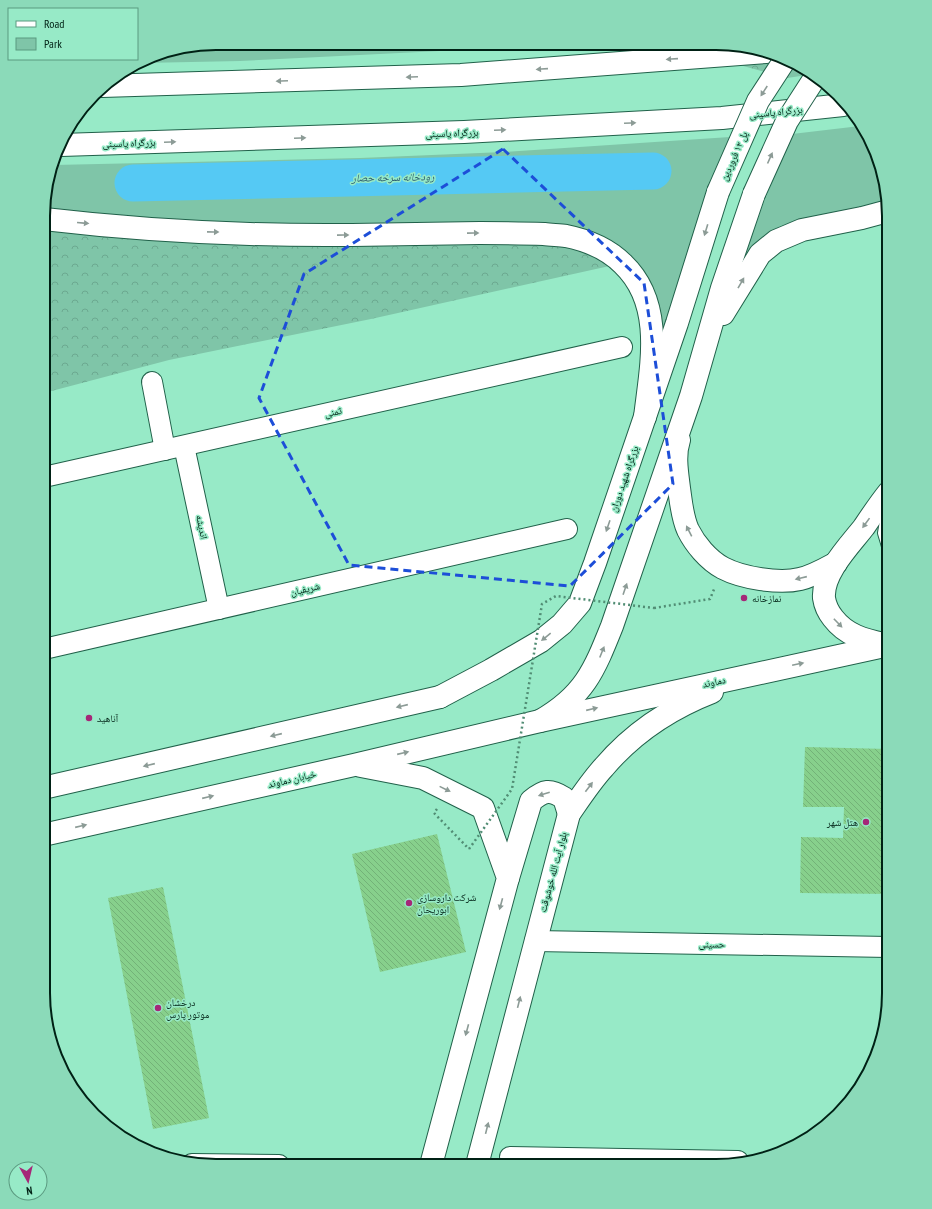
<svg xmlns="http://www.w3.org/2000/svg" width="932" height="1209" font-family="'PT Sans Narrow','Noto Naskh Arabic',sans-serif">
  <style>
    .green { fill: #7fc5a8 }
    .forest { fill: url(#forest-crowns) }
    .lines { fill: none; stroke-linecap: round; stroke-linejoin: round }
    .river { stroke: #55c9f4; stroke-width: 37 }
    .building { fill: url(#building-back-hatch) }
    .lane-casing { stroke: #21614a; stroke-width: 12 }
    .street-casing { stroke: #21614a; stroke-width: 22 }
    .primary-casing { stroke: #21614a; stroke-width: 24 }
    .highway-casing { stroke: #21614a; stroke-width: 24 }
    .path { stroke: #518d74; stroke-width: 2.5; stroke-dasharray: 2 3; stroke-linecap: butt }
    .lane { stroke: #fff; stroke-width: 10 }
    .street { stroke: #fff; stroke-width: 20 }
    .primary { stroke: #fff; stroke-width: 22 }
    .highway { stroke: #fff; stroke-width: 22 }
    .highway-bridge-casing { stroke: #21614a; stroke-width: 24; stroke-linecap: butt }
    .path-bridge { stroke: #518d74; stroke-width: 2.5; stroke-dasharray: 2 3; stroke-linecap: butt }
    .highway-bridge { stroke: #fff; stroke-width: 22 }
    .oneway { fill: #8c9b96 }
    .marked { fill: none; stroke: #1d4ed8; stroke-width: 3; stroke-dasharray: 8 5; stroke-linejoin: round }
    .poi-dot { fill: #a52778; stroke: #97eac7; stroke-width: 1.5 }
    .labels { text-anchor: middle; dominant-baseline: central; stroke-width: 3; stroke-linejoin: round; paint-order: stroke }
    .street-label { font-size: 10px; fill: #002115; stroke: #97eac7 }
    .poi-label { font-size: 10px; fill: #002115; stroke: #97eac7; text-anchor: start }
    .water-label { font-size: 11px; font-style: italic; fill: #2d5d70; stroke: #97eac7 }
    .rim { fill: none; stroke: #002115; stroke-width: 2 }
  </style>
  <defs>
    <pattern id="forest-crowns" width="20" height="18" patternUnits="userSpaceOnUse"><rect width="20" height="18" fill="#7fc5a8"/><path d="M2 6a3 3 0 1 1 6 0M12 15a3 3 0 1 1 6 0" fill="none" stroke="#6ca990"/></pattern>
    <pattern id="building-back-hatch" width="6" height="6" patternUnits="userSpaceOnUse"><rect width="6" height="6" fill="#87d08c"/><path d="M-1 5l2 2M0 0l6 6M5-1l2 2" fill="none" stroke="#73b278"/></pattern>
  </defs>
  <rect width="100%" height="100%" fill="#97eac7"/>
  <g class="green">
    <polygon points="216,43 580,44 240,61 142,63 160,52"/>
    <polygon points="860,126 871,140 885,201 799,220 780,226 768,234 735,282 764,202 792,134"/>
    <polygon points="730,137 657,359 634,264 259,227 44,210 45,194 54,165 360,158 504,152"/>
  </g>
  <g class="forest">
    <polygon points="664,44 738,45 782,56 814,74 787,78"/>
    <polygon points="44,224 568,243 614,265 371,319 169,360 44,393"/>
  </g>
  <g class="lines">
    <polyline class="river" points="133,183 653,171"/>
  </g>
  <g class="building">
    <polygon points="805,747 889,749 889,894 800,893 801,837 843,838 844,807 803,807"/>
    <polygon points="437,834 466,952 380,972 352,854"/>
    <polygon points="163,887 209,1118 153,1129 108,898"/>
  </g>
  <g class="lines">
    <g class="lane-casing">
      <polyline id="lane" points="888,502 883,533 889,553"/>
    </g>
    <g class="street-casing">
      <g id="street">
        <polyline points="152,382 165,450"/>
        <polyline points="184,446 219,609"/>
        <polyline points="44,477 622,347"/>
        <polyline points="44,649 567,529"/>
        <polyline points="535,941 889,947"/>
        <polyline points="510,1157 738,1161"/>
        <polyline points="192,1164 279,1165"/>
      </g>
    </g>
    <g class="primary-casing">
      <g id="primary">
        <path d="M679 440C674 455 677 472 679 488 681 502 682 517 688 530 695 544 708 560 723 568 742 578 779 584 800 579 813 576 825 569 836 563"/>
        <path d="M884 644C864 640 846 635 833 618 829 613 825 605 824 598 822 573 850 545 864 527 872 515 880 503 889 492"/>
        <polyline points="361,766 423,778 483,808 508,878 431,1165"/>
        <polyline points="43,788 440,697"/>
        <polyline points="43,835 354,765 540,721 889,645"/>
        <path d="M508 878 531 801C544 790 550 789 564 798L569 814"/>
        <path d="M477 1165 569 814C580 798 591 781 604 767 633 733 671 708 712 692"/>
      </g>
    </g>
    <g class="highway-casing">
      <g id="highway">
        <polyline points="102,86 461,75 766,52"/>
        <polyline points="61,145 464,132 722,118 843,105"/>
        <path d="M44 219C146 231 249 236 352 235 395 234 437 234 480 233 501 233 522 233 544 234 551 235 559 235 566 236 586 240 608 249 623 264 665 304 651 366 645 417"/>
        <polyline points="723,314 760,254 776,241 802,230 862,218 888,211"/>
        <polyline points="440,697 491,670 541,641 562,624 580,603 595,563 677,323 718,192"/>
        <path d="M540 721C584 696 594 671 612 626L691 396 722 288 754 194"/>
      </g>
    </g>
    <g class="path">
      <polyline points="654,608 710,599 715,587"/>
      <polyline points="437,809 434,813 469,849"/>
    </g>
    <use href="#lane" class="lane"/>
    <use href="#street" class="street"/>
    <use href="#primary" class="primary"/>
    <use href="#highway" class="highway"/>
    <g class="highway-bridge-casing">
      <g id="highway-bridge">
        <polyline points="718,192 758,101 786,58"/>
        <polyline points="754,194 787,121 816,76"/>
      </g>
    </g>
    <polyline class="path-bridge" points="469,849 512,789 542,604 556,596 654,608"/>
    <use href="#highway-bridge" class="highway-bridge"/>
  </g>
  <defs><path id="oneway-solid" d="M-6-.8H1V-3.2L6.5 0L1 3.2V.8H-6Z"/></defs>
  <g class="oneway">
    <use href="#oneway-solid" transform="translate(672 59) rotate(176)"/>
    <use href="#oneway-solid" transform="translate(542 69) rotate(176)"/>
    <use href="#oneway-solid" transform="translate(412 77) rotate(178)"/>
    <use href="#oneway-solid" transform="translate(282 81) rotate(178)"/>
    <use href="#oneway-solid" transform="translate(764 91) rotate(123)"/>
    <use href="#oneway-solid" transform="translate(630 123) rotate(-3)"/>
    <use href="#oneway-solid" transform="translate(500 130) rotate(-3)"/>
    <use href="#oneway-solid" transform="translate(300 138) rotate(-2)"/>
    <use href="#oneway-solid" transform="translate(170 142) rotate(-2)"/>
    <use href="#oneway-solid" transform="translate(770 158) rotate(-66)"/>
    <use href="#oneway-solid" transform="translate(83 223) rotate(5)"/>
    <use href="#oneway-solid" transform="translate(706 230) rotate(107)"/>
    <use href="#oneway-solid" transform="translate(213 232) rotate(1)"/>
    <use href="#oneway-solid" transform="translate(473 233) rotate(-1)"/>
    <use href="#oneway-solid" transform="translate(343 235) rotate(-1)"/>
    <use href="#oneway-solid" transform="translate(741 283) rotate(-60)"/>
    <use href="#oneway-solid" transform="translate(866 523) rotate(126)"/>
    <use href="#oneway-solid" transform="translate(608 526) rotate(109)"/>
    <use href="#oneway-solid" transform="translate(689 531) rotate(-117)"/>
    <use href="#oneway-solid" transform="translate(801 578) rotate(167)"/>
    <use href="#oneway-solid" transform="translate(625 589) rotate(-71)"/>
    <use href="#oneway-solid" transform="translate(838 623) rotate(46)"/>
    <use href="#oneway-solid" transform="translate(546 637) rotate(141)"/>
    <use href="#oneway-solid" transform="translate(602 652) rotate(-68)"/>
    <use href="#oneway-solid" transform="translate(798 664) rotate(-12)"/>
    <use href="#oneway-solid" transform="translate(402 706) rotate(167)"/>
    <use href="#oneway-solid" transform="translate(592 709) rotate(-13)"/>
    <use href="#oneway-solid" transform="translate(276 735) rotate(167)"/>
    <use href="#oneway-solid" transform="translate(403 753) rotate(-13)"/>
    <use href="#oneway-solid" transform="translate(149 765) rotate(167)"/>
    <use href="#oneway-solid" transform="translate(589 787) rotate(-53)"/>
    <use href="#oneway-solid" transform="translate(445 789) rotate(26)"/>
    <use href="#oneway-solid" transform="translate(544 794) rotate(163)"/>
    <use href="#oneway-solid" transform="translate(208 797) rotate(-13)"/>
    <use href="#oneway-solid" transform="translate(81 826) rotate(-13)"/>
    <use href="#oneway-solid" transform="translate(501 904) rotate(105)"/>
    <use href="#oneway-solid" transform="translate(519 1002) rotate(-76)"/>
    <use href="#oneway-solid" transform="translate(467 1030) rotate(105)"/>
    <use href="#oneway-solid" transform="translate(487 1128) rotate(-76)"/>
  </g>
  <path class="marked" d="M503 149 644 283 673 484 570 586 349 565 259 398 304 274Z"/>
  <g class="poi-dot">
    <circle cx="744" cy="598" r="4"/>
    <circle cx="89" cy="718" r="4"/>
    <circle cx="866" cy="822" r="4"/>
    <circle cx="409" cy="903" r="4"/>
    <circle cx="158" cy="1008" r="4"/>
  </g>
  <g class="labels">
    <g class="street-label">
      <text transform="translate(776 112) rotate(-6)">بزرگراه یاسینی</text>
      <text transform="translate(452 133) rotate(-2)">بزرگراه یاسینی</text>
      <text transform="translate(129 143) rotate(-2)">بزرگراه یاسینی</text>
      <text transform="translate(734 156) rotate(-66)">پل ۱۲ فروردین</text>
      <text transform="translate(333 412) rotate(-13)">ثمنی</text>
      <text transform="translate(624 479) rotate(-71)">بزرگراه شهید دوران</text>
      <text transform="translate(202 527) rotate(78)">اندیشه</text>
      <text transform="translate(305 589) rotate(-13)">شریفیان</text>
      <text transform="translate(714 682) rotate(-12)">دماوند</text>
      <text transform="translate(292 779) rotate(-13)">خیابان دماوند</text>
      <text transform="translate(553 872) rotate(-75)">بلوار آیت الله خوشوقت</text>
      <text transform="translate(712 944) rotate(1)">حسینی</text>
    </g>
    <g class="poi-label">
      <text x="752" y="598">نمازخانه</text>
      <text x="97" y="718">آناهید</text>
      <text x="858" y="822" text-anchor="end">هتل شهر</text>
      <text x="417" y="897">شرکت داروسازی<tspan x="417" dy="12">ابوریحان</tspan></text>
      <text x="166" y="1002">درخشان<tspan x="166" dy="12">موتور پارس</tspan></text>
    </g>
    <g class="water-label">
      <text transform="translate(393 177) rotate(-1)">رودخانه سرخه حصار</text>
    </g>
  </g>
  <path d="M0 0H932V1209H0ZM216 50H716A166 166 0 0 1 882 216V993A166 166 0 0 1 716 1159H216A166 166 0 0 1 50 993V216A166 166 0 0 1 216 50Z" fill="#8bdab9" fill-rule="evenodd"/>
  <path class="rim" d="M216 50H716A166 166 0 0 1 882 216V993A166 166 0 0 1 716 1159H216A166 166 0 0 1 50 993V216A166 166 0 0 1 216 50Z"/>
  <rect x="8" y="8" width="130" height="52" fill="#97eac7" stroke="#5b9a80"/>
  <rect x="16" y="21" width="20" height="6" fill="#ffffff" stroke="#5b9a80"/>
  <text x="44" y="28" font-size="12" fill="#002115">Road</text>
  <rect x="16" y="38" width="20" height="12" fill="#7fc5a8" stroke="#5b9a80"/>
  <text x="44" y="48" font-size="12" fill="#002115">Park</text>
  <g transform="translate(28 1181) rotate(172)"><circle r="19" fill="#97eac7" stroke="#5b9a80"/>
  <path d="M0-3L7 15L0 10L-7 15Z" fill="#a52778"/>
  <text y="-6" font-size="11" font-weight="bold" text-anchor="middle" fill="#002115">N</text>
  </g>
</svg>
